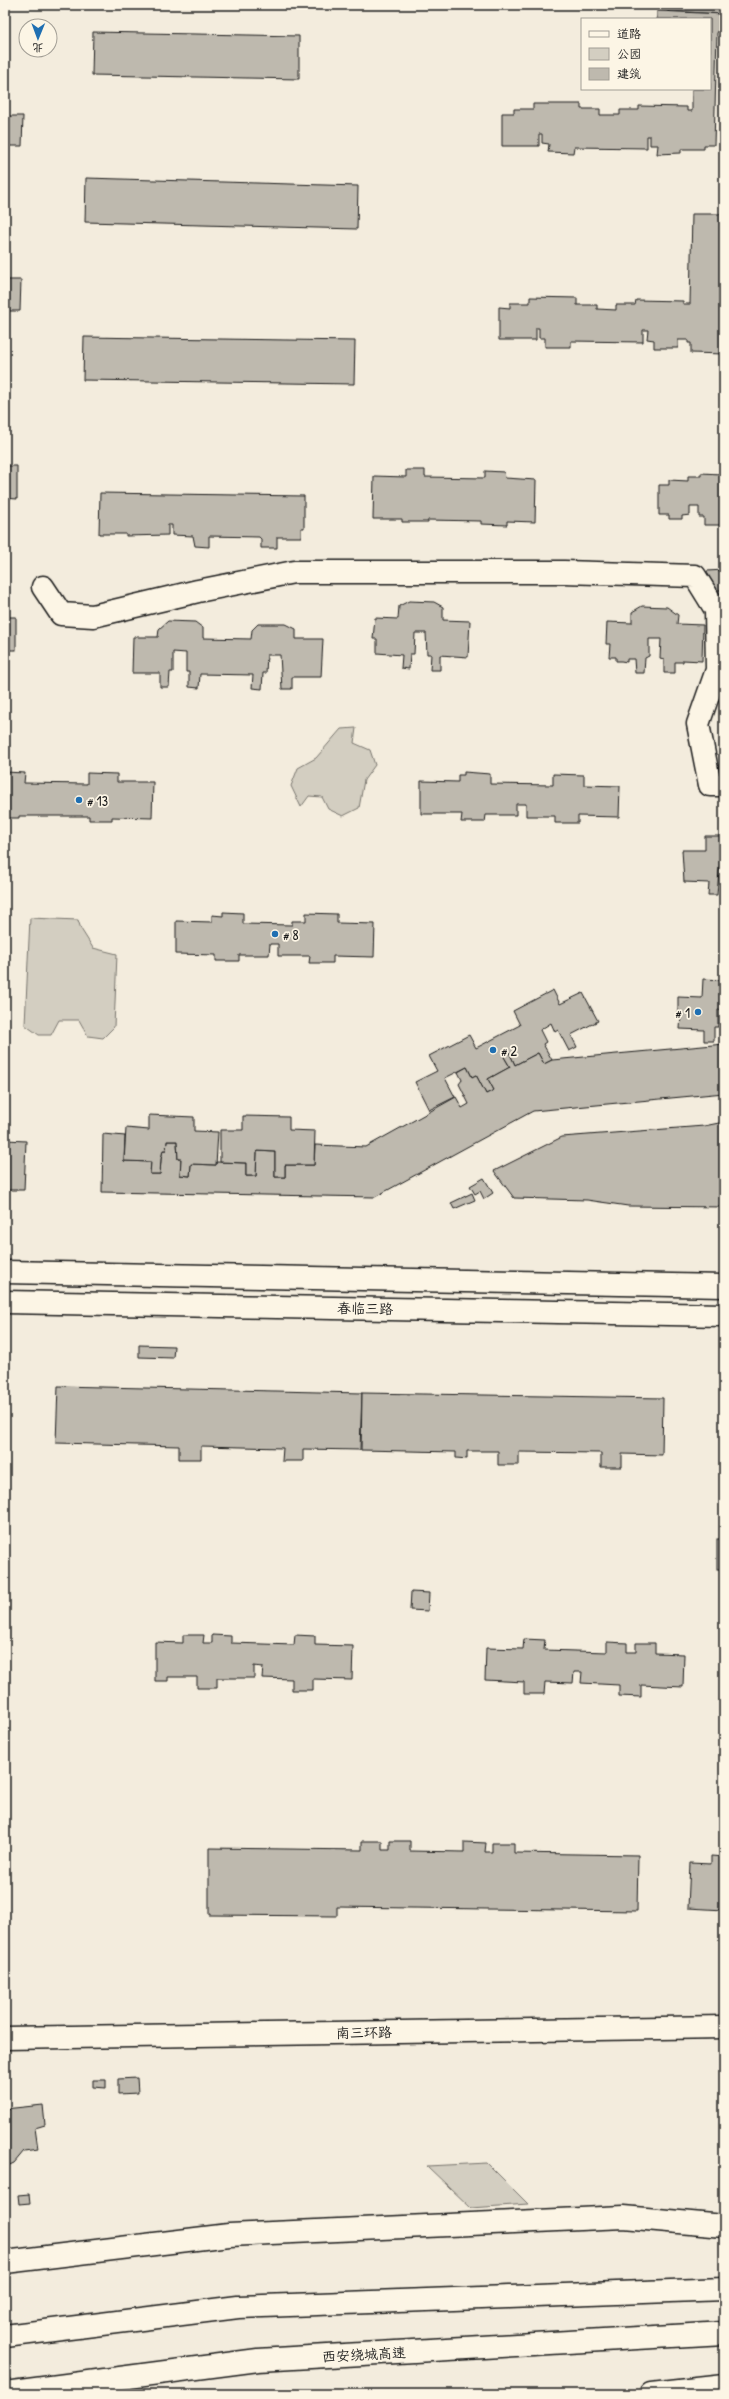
<svg xmlns="http://www.w3.org/2000/svg" width="729" height="2399" font-family="'Patrick Hand','LXGW WenKai TC',sans-serif">
  <style>
    .green { fill: #d3cec1; stroke: #78756e }
    .building { fill: #beb9ae; stroke: #1c1c1c }
    .lines { fill: none; stroke-linecap: round; stroke-linejoin: round }
    .minor-casing { stroke: #1c1c1c; stroke-width: 25 }
    .highway-casing { stroke: #1c1c1c; stroke-width: 25 }
    .minor { stroke: #fcf5e5; stroke-width: 22 }
    .highway { stroke: #fcf5e5; stroke-width: 22 }
    .poi-dot { fill: #1f6fb2; stroke: #fcf5e5; stroke-width: 1.5 }
    .labels { text-anchor: middle; dominant-baseline: central; stroke-width: 3.5; stroke-linejoin: round; paint-order: stroke }
    .poi-label { font-size: 14px; fill: #1c1c1c; stroke: #fcf5e5; text-anchor: start }
    .street-label { font-size: 14px; fill: #1c1c1c; stroke: #fcf5e5 }
  </style>
  <rect width="100%" height="100%" fill="#f3ecdd"/>
  <filter id="ink" filterUnits="userSpaceOnUse"><feTurbulence type="fractalNoise" baseFrequency=".025" numOctaves="2"/><feDisplacementMap in="SourceGraphic" scale="8" xChannelSelector="R" yChannelSelector="G"/><feConvolveMatrix kernelMatrix="1 2 1 2 8 2 1 2 1" color-interpolation-filters="sRGB"/></filter>
  <g filter="url(#ink)">
    <g class="green">
      <polygon points="356,728 354,743 370,750 375,765 364,780 359,808 343,816 328,809 322,797 309,796 301,807 291,786 298,768 316,758 341,729"/>
      <polygon points="30,918 78,920 81,929 93,948 117,954 114,1027 103,1038 88,1036 79,1020 59,1020 51,1035 39,1035 25,1025"/>
      <polygon points="487,2163 528,2204 471,2208 427,2166"/>
    </g>
    <g class="building">
      <polygon points="668,5 724,5 724,14 668,11"/>
      <polygon points="657,11 724,14 724,21 717,33 714,145 704,145 704,149 681,149 681,153 657,154 658,145 650,145 650,136 647,136 647,148 574,147 573,153 548,152 549,144 542,143 542,134 539,134 539,146 502,146 502,113 514,113 514,109 533,109 533,104 581,104 581,109 600,109 600,115 620,115 620,110 639,110 639,106 687,107 687,111 692,111 692,89 710,89 710,19 657,19"/>
      <polygon points="93,32 299,36 299,79 92,75"/>
      <polygon points="5,116 23,116 22,146 5,146"/>
      <polygon points="86,178 358,186 357,229 85,222"/>
      <polygon points="692,214 724,214 724,354 691,353 691,343 688,343 688,340 678,340 678,348 654,348 654,340 647,339 648,330 643,330 643,342 571,341 571,347 545,347 545,338 539,338 539,328 536,328 536,340 499,340 499,307 510,308 510,303 530,303 530,297 577,298 577,305 597,305 597,309 616,310 616,305 635,305 636,300 683,301 683,304 690,304"/>
      <polygon points="5,280 21,280 20,311 5,311"/>
      <polygon points="84,337 355,341 354,384 83,380"/>
      <polygon points="5,466 17,466 17,499 5,498"/>
      <polygon points="406,470 425,470 425,477 485,478 485,471 504,472 505,478 536,480 535,522 507,521 507,525 481,524 481,521 428,520 428,522 402,522 402,519 373,519 374,476 406,477"/>
      <polygon points="701,473 721,474 721,476 724,476 724,525 704,525 704,517 699,517 699,507 690,507 690,515 682,516 682,519 669,519 669,515 659,515 659,485 669,485 669,480 688,481 688,476 701,476"/>
      <polygon points="100,493 304,496 304,528 301,528 301,537 277,537 277,548 261,548 261,539 259,537 209,536 209,547 195,546 193,536 172,535 172,525 168,525 168,535 126,536 126,534 99,534"/>
      <polygon points="724,570 724,590 707,590 707,571"/>
      <polygon points="409,601 434,602 443,607 443,620 470,621 468,657 440,655 440,670 430,670 431,654 427,654 426,633 415,633 414,654 410,654 409,669 401,668 402,655 377,653 377,639 373,639 375,618 398,619 399,606"/>
      <polygon points="642,606 667,607 678,615 677,624 703,625 702,661 683,660 683,662 675,662 675,673 664,673 664,659 660,658 661,639 649,639 649,656 645,658 644,673 635,673 634,659 627,659 627,662 621,661 616,661 616,657 609,657 610,644 606,644 607,622 632,623 632,612"/>
      <rect x="5" y="617" width="11" height="33"/>
      <polygon points="168,621 195,622 203,628 203,638 251,639 252,630 258,624 286,624 296,629 296,639 323,639 321,677 292,677 292,689 282,689 280,655 267,655 266,673 263,673 262,689 252,688 253,675 200,674 199,688 189,687 189,672 186,672 186,653 173,652 173,672 170,672 169,687 160,687 160,673 132,673 133,637 158,637 159,629"/>
      <rect x="722" y="729" width="2" height="48"/>
      <polygon points="5,772 25,773 24,783 87,784 87,773 117,774 117,782 153,782 152,818 112,817 112,820 89,820 89,816 19,816 19,818 5,818"/>
      <polygon points="464,772 490,774 490,784 553,785 553,774 584,775 584,785 620,786 619,817 578,816 578,823 555,823 555,816 526,816 526,804 516,804 516,815 486,815 485,822 461,822 462,814 421,814 421,781 458,782 458,775 464,775"/>
      <polygon points="705,836 724,836 724,863 721,863 719,871 717,895 708,895 709,883 684,882 682,850 705,850"/>
      <polygon points="223,912 243,913 243,924 292,925 292,921 306,921 306,913 337,914 337,923 375,924 374,957 333,956 333,963 309,963 310,956 278,956 278,944 270,944 269,955 239,955 239,961 216,961 216,955 176,954 176,921 212,922 212,915 223,916"/>
      <polygon points="703,979 724,980 724,1010 718,1010 718,1027 714,1027 714,1041 704,1041 704,1030 680,1029 681,1015 678,1015 678,997 702,998"/>
      <polygon points="553,990 560,1004 583,993 598,1021 571,1035 577,1047 569,1051 558,1030 555,1032 551,1023 540,1030 546,1042 543,1044 552,1060 544,1064 538,1053 515,1065 509,1052 503,1055 510,1067 488,1079 494,1090 486,1094 476,1075 472,1077 467,1067 445,1078 455,1097 429,1110 415,1082 437,1071 429,1056 469,1035 476,1048 520,1025 513,1011"/>
      <polygon points="724,1044 724,1093 533,1111 375,1197 102,1192 103,1134 125,1136 124,1161 151,1162 150,1174 160,1174 161,1159 163,1150 166,1150 167,1141 177,1141 178,1159 181,1159 180,1175 190,1176 191,1164 216,1165 216,1162 246,1163 246,1176 256,1176 257,1151 275,1152 275,1177 285,1177 285,1165 314,1165 315,1145 366,1147 456,1097 462,1108 469,1104 459,1084 462,1080 458,1072 467,1067 472,1077 476,1075 486,1094 494,1090 488,1079 510,1067 503,1055 509,1052 515,1065 538,1053 544,1064 552,1060"/>
      <polygon points="149,1115 194,1117 194,1131 218,1132 216,1165 191,1164 190,1176 180,1175 181,1159 178,1159 177,1141 167,1141 166,1150 163,1150 161,1159 160,1174 150,1174 151,1162 124,1161 126,1128 149,1130"/>
      <polygon points="243,1116 289,1117 289,1130 315,1131 314,1165 285,1165 285,1177 275,1177 275,1152 257,1151 256,1176 246,1176 246,1163 220,1162 220,1130 243,1130"/>
      <polygon points="5,1122 6,1140 26,1141 24,1190 5,1190"/>
      <polygon points="724,1122 724,1207 628,1206 587,1200 514,1198 494,1171 562,1137 704,1126"/>
      <polygon points="484,1178 493,1193 484,1199 480,1191 475,1194 470,1186"/>
      <polygon points="472,1193 475,1200 454,1209 451,1203"/>
      <polygon points="139,1345 174,1346 173,1358 139,1357"/>
      <polygon points="58,1386 362,1393 360,1450 303,1449 303,1461 282,1461 283,1448 201,1446 201,1459 179,1459 179,1446 56,1443"/>
      <polygon points="362,1393 663,1398 662,1455 622,1454 622,1467 601,1467 601,1453 519,1452 519,1465 498,1465 498,1451 467,1451 467,1459 456,1458 456,1452 361,1450"/>
      <rect x="717" y="1539" width="7" height="30"/>
      <polygon points="411,1592 429,1593 428,1611 410,1610"/>
      <polygon points="183,1635 204,1635 203,1643 212,1643 212,1635 231,1636 231,1643 294,1645 295,1635 315,1636 315,1645 353,1646 352,1680 313,1679 313,1690 292,1690 292,1679 262,1678 263,1667 254,1666 254,1678 217,1678 217,1688 197,1688 197,1677 168,1677 168,1681 155,1681 155,1642 183,1643"/>
      <polygon points="524,1639 545,1640 544,1650 607,1652 607,1642 627,1643 627,1652 636,1652 636,1643 655,1643 655,1653 684,1654 683,1687 641,1685 641,1697 619,1696 619,1685 581,1683 582,1672 574,1672 573,1683 545,1682 544,1694 524,1694 524,1682 485,1680 486,1648 523,1649"/>
      <polygon points="362,1841 382,1841 382,1850 390,1850 390,1841 410,1841 410,1851 464,1852 464,1842 486,1843 485,1852 492,1852 492,1843 514,1843 514,1853 638,1855 637,1911 337,1907 337,1916 209,1915 209,1848 362,1850"/>
      <polygon points="711,1856 724,1857 724,1910 688,1908 690,1863 711,1864"/>
      <polygon points="137,2078 138,2093 118,2094 118,2079"/>
      <polygon points="93,2080 106,2080 106,2088 93,2087"/>
      <polygon points="43,2105 45,2125 35,2128 38,2149 24,2151 14,2163 5,2167 5,2109"/>
      <polygon points="29,2194 30,2203 19,2204 18,2195"/>
    </g>
    <g class="lines">
      <g class="minor-casing">
        <g id="minor">
          <polyline points="43,587 61,614 93,616 198,591 294,572 564,572 695,576 716,610 717,670 698,724 710,785 724,785"/>
          <polyline points="5,1272 724,1286"/>
          <polyline points="5,1302 724,1315"/>
        </g>
      </g>
      <g class="highway-casing">
        <g id="highway">
          <polyline points="5,2038 724,2027"/>
          <polyline points="5,2262 229,2235 624,2217 724,2226"/>
          <polyline points="5,2336 238,2307 724,2289"/>
          <polyline points="5,2393 258,2360 724,2333"/>
          <polyline points="651,2394 724,2386"/>
        </g>
      </g>
      <use href="#minor" class="minor"/>
      <use href="#highway" class="highway"/>
    </g>
  </g>
  <g class="poi-dot">
    <circle cx="79" cy="800" r="4"/>
    <circle cx="275" cy="934" r="4"/>
    <circle cx="698" cy="1012" r="4"/>
    <circle cx="493" cy="1050" r="4"/>
  </g>
  <g class="labels">
    <g class="poi-label">
      <text x="87" y="800"># 13</text>
      <text x="283" y="934"># 8</text>
      <text x="690" y="1012" text-anchor="end"># 1</text>
      <text x="501" y="1050"># 2</text>
    </g>
    <g class="street-label">
      <text transform="translate(365 1308) rotate(1)">春临三路</text>
      <text transform="translate(364 2032) rotate(-1)">南三环路</text>
      <text transform="translate(364 2354) rotate(-3)">西安绕城高速</text>
    </g>
  </g>
  <rect width="729" height="2399" fill="none" stroke="#fcf5e5" stroke-width="20"/>
  <rect x="10" y="10" width="709" height="2379" fill="none" stroke="#1c1c1c" stroke-width="1.5" filter="url(#ink)"/>
  <rect x="581" y="18" width="130" height="72" fill="#fcf5e5" stroke="#a29e95"/>
  <rect x="589" y="31" width="20" height="6" fill="#fcf5e5" stroke="#a29e95"/>
  <text x="617" y="38" font-size="12" fill="#1c1c1c">道路</text>
  <rect x="589" y="48" width="20" height="12" fill="#d3cec1" stroke="#a29e95"/>
  <text x="617" y="58" font-size="12" fill="#1c1c1c">公园</text>
  <rect x="589" y="68" width="20" height="12" fill="#beb9ae" stroke="#a29e95"/>
  <text x="617" y="78" font-size="12" fill="#1c1c1c">建筑</text>
  <g transform="translate(38 38) rotate(181)"><circle r="19" fill="#fcf5e5" stroke="#a29e95"/>
  <path d="M0-3L7 15L0 10L-7 15Z" fill="#1f6fb2"/>
  <text y="-6" font-size="11" font-weight="bold" text-anchor="middle" fill="#1c1c1c">北</text>
  </g>
</svg>
